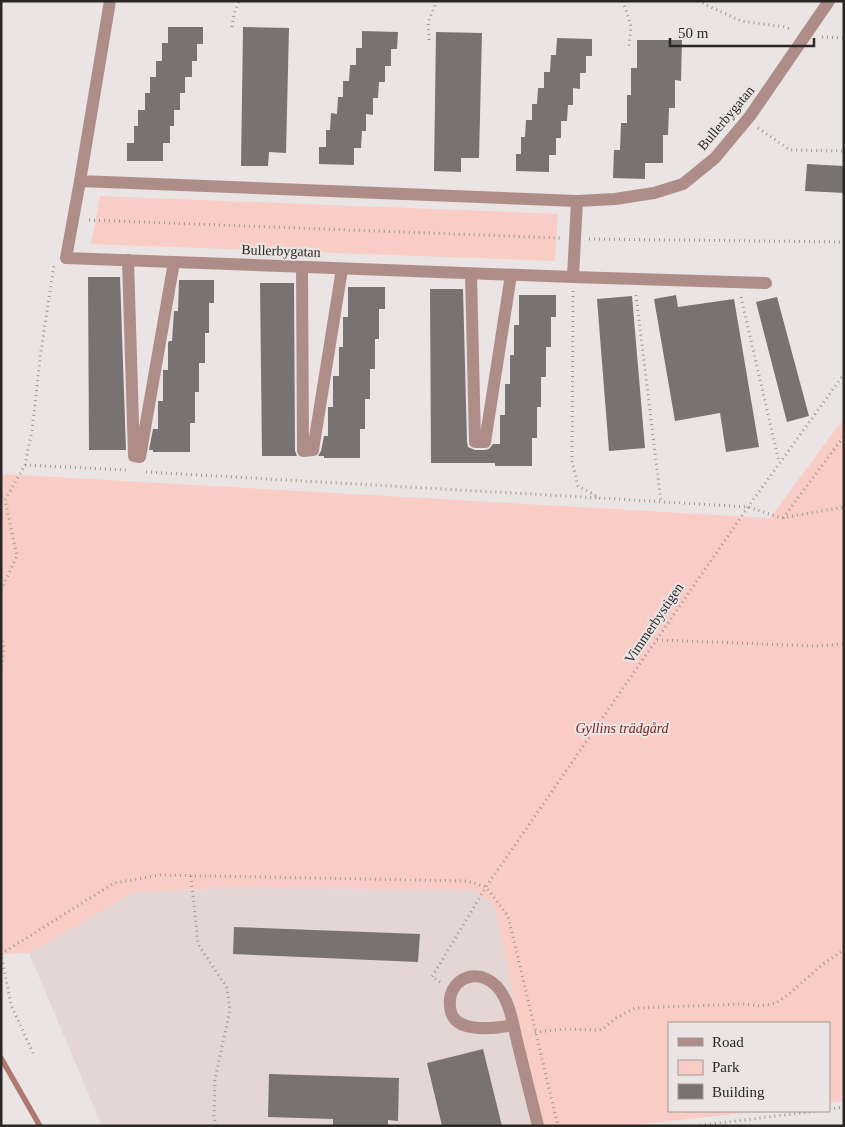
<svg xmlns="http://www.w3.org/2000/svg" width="845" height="1127" font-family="Georgia,serif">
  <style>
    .built { fill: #e4d6d4 }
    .green { fill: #f9ccc5 }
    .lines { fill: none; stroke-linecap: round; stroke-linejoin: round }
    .stream { stroke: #ae7871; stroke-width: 5.5 }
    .building { fill: #787372 }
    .path { stroke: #9b9796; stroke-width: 3; stroke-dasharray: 1 4; stroke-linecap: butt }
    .minor { stroke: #ae8d88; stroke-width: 12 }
    .labels { text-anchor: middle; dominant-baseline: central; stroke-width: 4; stroke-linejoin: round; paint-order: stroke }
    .street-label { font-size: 14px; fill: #2a2827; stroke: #eae5e4 }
    .park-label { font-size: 14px; font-style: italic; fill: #7b241e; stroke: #eae5e4 }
  </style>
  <rect width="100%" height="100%" fill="#eae5e4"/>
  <polygon class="built" points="236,887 474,890 495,906 540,1126 102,1126 29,953 134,892"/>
  <g class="green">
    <polygon points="100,196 558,214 555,261 91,244"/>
    <polygon points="844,418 844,1101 829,1103 829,1023 669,1023 669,1111 760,1111 625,1126 540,1126 495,906 474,890 236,887 134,892 29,953 1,954 1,474 770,518"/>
  </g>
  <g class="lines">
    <polyline class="stream" points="1,1058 40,1126"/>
  </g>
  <g class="building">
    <polygon points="168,27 203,27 203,44 197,44 197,61 192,61 192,77 185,77 185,93 180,93 180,110 174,110 174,126 170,126 170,143 163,143 163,161 127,161 127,143 134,143 134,126 138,126 138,110 145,110 145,93 150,93 150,77 156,77 156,61 162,61 162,43 168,43"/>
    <polygon points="243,27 289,28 286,153 269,152 268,166 241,166"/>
    <polygon points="362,31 398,32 397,49 391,49 391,66 385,66 385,82 379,82 378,98 373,98 373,115 366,114 366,131 362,131 361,148 354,148 354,165 319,164 319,147 326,147 326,130 330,130 331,113 337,114 338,97 343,97 343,81 349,81 350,65 356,65 356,48 362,48"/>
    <polygon points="436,32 482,33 479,158 461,158 461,172 434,171"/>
    <polygon points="557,38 592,39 592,56 586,56 586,73 580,73 580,89 573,88 573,105 568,105 567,121 561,121 561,138 556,138 556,155 549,155 549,172 516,171 516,154 521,154 521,137 525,137 526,120 532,120 532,104 537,104 538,88 544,88 544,72 550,72 551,55 556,55"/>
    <polygon points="637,40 682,40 681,81 675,80 675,108 669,108 668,135 663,135 663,163 645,163 645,179 613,178 614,150 620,150 621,123 627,123 627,95 631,95 631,68 637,68"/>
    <polygon points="807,164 844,166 844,193 805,191"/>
    <polygon points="88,277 120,277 126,450 89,450"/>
    <polygon points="179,280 214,280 214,303 209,303 209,333 205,333 205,363 199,363 199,392 195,392 195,423 190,423 190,452 153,452 153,450 149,450 153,429 158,429 158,401 163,401 163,370 168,370 168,343 169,341 172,341 174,311 178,311"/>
    <polygon points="260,283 294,283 295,451 297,456 262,456"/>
    <polygon points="348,287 385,287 385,309 379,309 379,339 375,339 375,369 370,369 370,399 365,399 365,429 360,429 360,458 324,458 324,456 318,456 321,451 324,436 328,436 328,407 333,407 333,376 339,376 339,347 343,347 343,317 348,317"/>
    <polygon points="430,289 463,289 467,442 468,447 475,450 485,450 489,449 493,444 500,444 500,415 505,415 505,384 510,384 510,355 514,355 514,325 519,325 519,295 556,295 556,317 551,317 551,347 546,347 546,377 541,377 541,407 537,407 537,438 532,438 532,466 495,466 495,463 431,463"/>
    <polygon points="676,295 678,307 734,299 759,447 726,452 720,413 675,421 654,299"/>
    <polygon points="632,296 645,448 609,451 597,299"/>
    <polygon points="777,297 809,416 787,422 756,302"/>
    <polygon points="234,927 420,934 418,962 233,954"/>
    <polygon points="483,1049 502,1126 442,1126 427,1063"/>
    <polygon points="269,1074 399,1078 398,1121 388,1120 388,1126 333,1126 333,1119 268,1117"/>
  </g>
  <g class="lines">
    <g class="path">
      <polyline points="623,1 631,26 629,46"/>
      <polyline points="698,1 741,21 785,27 792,30"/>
      <polyline points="232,27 234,14 239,1"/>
      <polyline points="822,37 844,38"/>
      <polyline points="429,40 428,22 437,1"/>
      <polyline points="758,128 790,150 844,151"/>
      <polyline points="89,220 560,238"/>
      <polyline points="589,239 844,242"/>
      <polyline points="573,291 572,461 578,486 600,498 748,507 782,518 844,507"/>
      <polyline points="636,295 661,502"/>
      <polyline points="741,297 779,462"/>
      <polyline points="25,465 127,470"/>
      <polyline points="146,472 600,498"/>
      <polyline points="783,518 844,436"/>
      <polyline points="1,590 17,556 5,500 25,465 32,430 41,351 54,265"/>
      <polyline points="1,636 4,648 1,670"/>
      <polyline points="657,640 816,646 844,644"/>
      <polyline points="191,876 198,944 227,988 230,1010 215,1079 214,1116 216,1126"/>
      <polyline points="1,953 11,1005 34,1055"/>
      <polyline points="1,954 114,883 160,875 467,881 486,887 508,916 558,1126"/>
      <polyline points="440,982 432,977 486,887 748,507 844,374"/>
      <polyline points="535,1032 566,1029 597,1030 603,1029 616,1018 635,1008 744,1004 761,1006 776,1003 789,994 823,964 844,950"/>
      <polyline points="829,1109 844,1107"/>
      <polyline points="695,1126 817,1111"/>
    </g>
    <g class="minor">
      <polyline points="110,1 80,181 577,201 615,199 654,193 683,184 715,158 750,116 829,1"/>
      <polyline points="80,181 66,258 573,277 766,283"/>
      <polyline points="128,260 134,456 140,457 174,262"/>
      <polyline points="302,267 303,451 313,450 342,269"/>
      <polyline points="471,274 475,442 485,442 511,275"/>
      <polyline points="573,277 577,201"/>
      <path d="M513 1025C497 1028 457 1034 451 1012 442 976 486 961 504 997 511 1009 514 1027 517 1041 524 1069 531 1097 538 1126"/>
    </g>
  </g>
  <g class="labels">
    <g class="street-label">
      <text transform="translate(726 118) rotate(-50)">Bullerbygatan</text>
      <text transform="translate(281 251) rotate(2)">Bullerbygatan</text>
      <text transform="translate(654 623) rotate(-56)">Vimmerbystigen</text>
    </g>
    <g class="park-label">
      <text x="622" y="728">Gyllins trädgård</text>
    </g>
  </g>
  <rect width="845" height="1127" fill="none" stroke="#2a2827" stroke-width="5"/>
  <rect x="668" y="1022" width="162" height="90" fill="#eae5e4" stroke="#9d9998"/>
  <rect x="678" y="1038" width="25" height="8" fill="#ae8d88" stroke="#9d9998"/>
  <text x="712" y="1047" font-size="15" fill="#2a2827">Road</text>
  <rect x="678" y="1060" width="25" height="15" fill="#f9ccc5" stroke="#9d9998"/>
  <text x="712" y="1072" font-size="15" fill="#2a2827">Park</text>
  <rect x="678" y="1084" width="25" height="15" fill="#787372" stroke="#9d9998"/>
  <text x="712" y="1097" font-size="15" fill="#2a2827">Building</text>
  <path d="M670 38v8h144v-8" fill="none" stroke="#2a2827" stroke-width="2.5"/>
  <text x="678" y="38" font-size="15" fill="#2a2827" stroke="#eae5e4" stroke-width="4" paint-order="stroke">50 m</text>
</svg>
